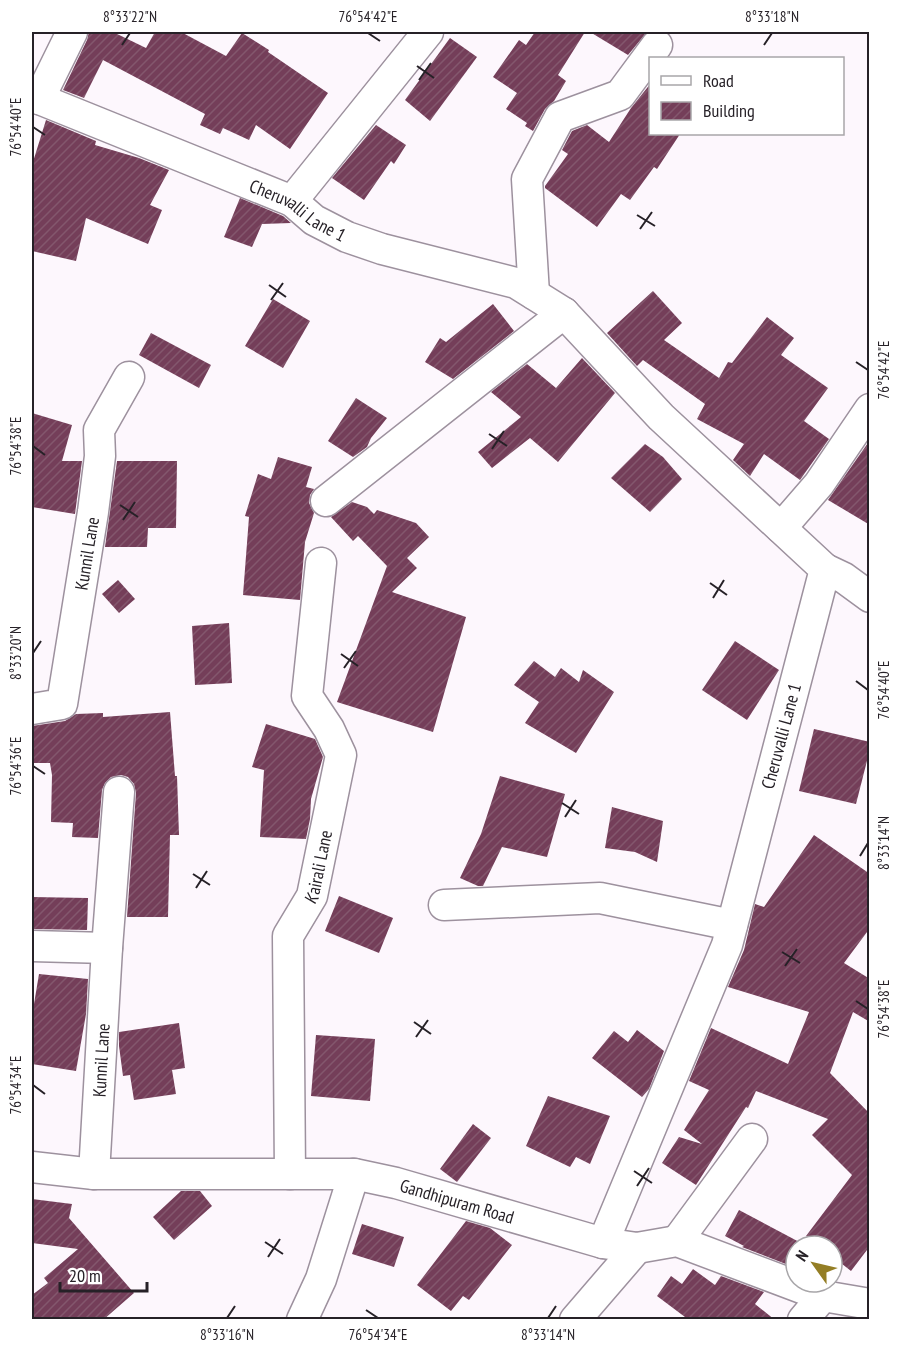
<svg xmlns="http://www.w3.org/2000/svg" width="901" height="1351" font-family="'PT Sans Narrow',sans-serif">
  <style>
    .building { fill: url(#building-hatch) }
    .lines { fill: none; stroke-linecap: round; stroke-linejoin: round }
    .street-casing { stroke: #9d919e; stroke-width: 33 }
    .street { stroke: #fff; stroke-width: 30 }
    .ticks { fill: none; stroke: #262127; stroke-width: 2 }
    .labels { text-anchor: middle; dominant-baseline: central; stroke-width: 6; stroke-linejoin: round; paint-order: stroke }
    .street-label { font-size: 18px; fill: #262127; stroke: #fff }
    .neatline { fill: none; stroke: #262127; stroke-width: 2 }
    .ticks-label { font-size: 15px; text-anchor: middle; fill: #262127 }
  </style>
  <defs>
    <pattern id="building-hatch" width="6" height="6" patternUnits="userSpaceOnUse" patternTransform="scale(1.5)"><rect width="6" height="6" fill="#743e59"/><path d="M-1 1l2-2M0 6l6-6M5 7l2-2" fill="none" stroke="#83576d"/></pattern>
  </defs>
  <rect width="100%" height="100%" fill="#fdf7fd"/>
  <g class="building">
    <polygon points="89,32 113,32 146,48 155,32 181,32 226,56 242,33 269,50 268,52 328,93 290,149 256,125 249,140 223,128 220,134 200,125 205,114 103,60 84,98 63,90 87,40"/>
    <polygon points="535,32 585,32 558,75 566,81 554,101 545,109 533,131 525,126 527,123 506,109 517,93 493,77 519,40 526,45"/>
    <polygon points="590,32 647,32 628,55"/>
    <polygon points="450,38 477,57 430,121 405,100"/>
    <polygon points="651,83 651,134 680,134 657,169 654,167 630,200 621,194 597,227 545,188 545,186 568,154 562,150 572,131 587,125 609,142 631,108"/>
    <polygon points="46,120 96,141 95,145 139,158 169,170 150,205 162,210 148,244 86,218 76,261 32,251 32,165"/>
    <polygon points="376,125 406,145 394,164 391,161 364,200 332,178"/>
    <polygon points="240,198 283,216 291,223 262,224 252,247 224,237"/>
    <polygon points="653,291 682,323 664,340 719,378 728,362 732,363 767,317 794,338 781,355 828,388 804,421 829,439 800,480 764,454 750,476 733,460 744,444 697,419 705,404 643,360 637,366 607,333"/>
    <polygon points="273,299 310,321 283,368 245,346"/>
    <polygon points="493,304 514,331 453,379 425,362 440,338 446,342"/>
    <polygon points="151,333 211,365 199,388 139,355"/>
    <polygon points="582,358 615,393 558,462 530,438 492,468 478,452 521,417 491,392 527,364 556,388"/>
    <polygon points="356,398 387,418 371,438 367,447 353,457 328,441"/>
    <polygon points="32,413 72,425 62,461 82,461 75,514 32,507"/>
    <polygon points="870,440 870,525 828,500"/>
    <polygon points="645,444 663,457 682,479 650,512 611,478"/>
    <polygon points="278,457 312,467 306,487 314,489 310,495 309,503 314,513 305,542 300,600 243,595 249,517 245,516 258,474 271,479"/>
    <polygon points="117,461 177,461 176,528 148,528 147,547 105,547"/>
    <polygon points="352,502 367,507 374,514 377,510 416,523 429,537 407,558 417,568 392,592 466,617 433,732 337,702 387,566 358,536 353,541 331,517"/>
    <polygon points="118,580 135,599 119,613 102,594"/>
    <polygon points="229,623 232,683 195,685 192,626"/>
    <polygon points="735,641 779,670 747,720 702,690"/>
    <polygon points="534,661 555,677 561,668 579,682 583,670 614,692 576,753 525,723 539,702 514,685"/>
    <polygon points="170,712 175,776 177,776 179,835 170,835 168,917 127,917 136,793 134,784 128,777 121,775 111,777 105,783 102,790 98,838 72,837 73,823 51,822 52,775 50,763 32,763 32,726 65,721 76,714 103,713 103,717"/>
    <polygon points="266,724 315,739 323,757 311,799 310,819 306,839 260,837 264,770 252,767"/>
    <polygon points="814,729 870,742 870,749 856,804 799,791"/>
    <polygon points="500,776 565,794 547,857 502,847 483,886 478,886 460,878 481,834"/>
    <polygon points="612,807 663,821 657,862 635,852 605,848"/>
    <polygon points="814,835 870,874 870,928 844,963 870,979 870,1022 853,1012 830,1073 870,1114 870,1246 851,1271 832,1256 832,1246 819,1246 806,1236 852,1175 812,1135 828,1119 756,1091 748,1108 746,1107 696,1185 662,1163 679,1137 702,1144 684,1130 709,1090 689,1081 711,1028 788,1064 809,1012 728,987 744,950 755,904 764,907"/>
    <polygon points="339,896 393,918 379,953 325,931"/>
    <polygon points="32,897 88,898 87,930 32,929"/>
    <polygon points="39,974 88,979 86,1014 76,1071 32,1064 32,1016"/>
    <polygon points="179,1023 185,1068 172,1070 176,1094 134,1100 130,1075 123,1076 119,1046 119,1032"/>
    <polygon points="637,1030 664,1051 649,1089 642,1097 592,1058 614,1031 628,1042"/>
    <polygon points="316,1035 375,1039 370,1101 311,1096"/>
    <polygon points="548,1096 610,1116 590,1164 576,1157 570,1167 526,1146"/>
    <polygon points="473,1124 491,1138 457,1182 440,1169"/>
    <polygon points="181,1191 200,1191 212,1206 174,1240 153,1217"/>
    <polygon points="32,1199 72,1204 69,1218 134,1293 103,1320 32,1320 32,1295 48,1283 44,1278 78,1249 32,1243"/>
    <polygon points="739,1210 803,1244 802,1246 796,1246 796,1257 791,1266 742,1247 744,1246 725,1236"/>
    <polygon points="466,1221 490,1228 512,1245 469,1300 463,1296 451,1311 417,1285"/>
    <polygon points="362,1224 404,1237 394,1267 352,1254"/>
    <polygon points="693,1269 715,1285 721,1276 764,1292 755,1304 775,1320 689,1320 657,1296 671,1276 682,1284"/>
  </g>
  <g class="lines">
    <g class="street-casing">
      <g id="street">
        <path id="s1" d="M32 96 292 201 314 220 347 237 382 249 516 283 564 313"/>
        <polyline points="39,99 72,32"/>
        <polyline points="292,201 428,32"/>
        <polyline points="534,294 527,179 560,117 620,95 657,45"/>
        <polyline points="326,501 564,313 661,417 825,569 727,945 603,1243"/>
        <polyline points="781,528 819,484 870,409"/>
        <polyline points="825,569 844,578 870,597"/>
        <path id="s2" d="M32 709 62 704 93 512 100 456 99 430 129 377"/>
        <polyline points="444,905 600,898 732,925"/>
        <polyline points="32,946 107,948"/>
        <path id="s3" d="M32 1167 94 1174H354L396 1183 603 1243 637 1248 677 1241 823 1296 870 1304"/>
        <path id="s4" d="M94 1174 107 948 119 792"/>
        <path id="s5" d="M290 1174 288 936 312 896 341 755 329 729 307 696 321 563"/>
        <polyline points="677,1241 752,1139"/>
        <polyline points="302,1320 321,1279 354,1174"/>
        <polyline points="575,1320 637,1248"/>
        <polyline points="803,1320 823,1296"/>
      </g>
    </g>
    <use href="#street" class="street"/>
  </g>
  <path class="ticks" d="M368 33 380 41M122 45 130 33M764 45 772 33M417 66 434 78M419 80 431 63M33 127 45 135M637 215 655 226M640 229 652 212M269 285 286 297M271 300 283 283M856 362 868 370M489 434 507 446M33 446 45 455M492 449 504 431M120 505 138 517M123 520 135 502M710 583 727 595M713 598 724 580M33 653 41 641M341 654 358 666M344 668 356 651M856 681 868 690M33 766 45 774M562 803 579 814M565 817 576 800M860 856 868 843M193 874 210 885M196 888 207 871M782 952 800 963M785 966 797 949M856 1001 868 1009M414 1022 431 1034M416 1037 428 1020M33 1085 45 1094M634 1171 652 1183M637 1186 649 1168M265 1242 283 1254M268 1257 280 1239M366 1310 378 1318M227 1318 235 1306M548 1318 556 1306"/>
  <g class="labels">
    <g class="street-label">
      <text stroke="none"><textPath href="#s1" startOffset="290">Cheruvalli Lane 1</textPath></text>
      <text stroke="none"><textPath href="#s2" startOffset="183">Kunnil Lane</textPath></text>
      <text transform="translate(781 736) rotate(-75)">Cheruvalli Lane 1</text>
      <text stroke="none"><textPath href="#s5" startOffset="315">Kairali Lane</textPath></text>
      <text stroke="none"><textPath href="#s4" startOffset="114">Kunnil Lane</textPath></text>
      <text stroke="none"><textPath href="#s3" startOffset="429">Gandhipuram Road</textPath></text>
    </g>
  </g>
  <rect width="901" height="1351" fill="none" stroke="#ffffff" stroke-width="66"/>
  <rect x="649" y="57" width="195" height="78" fill="#ffffff" stroke="#a8a6a9" stroke-width="1.5"/>
  <rect x="661" y="76" width="30" height="9" fill="#ffffff" stroke="#a8a6a9" stroke-width="1.5"/>
  <text x="703" y="87" font-size="18" fill="#262127">Road</text>
  <rect x="661" y="102" width="30" height="18" fill="url(#building-hatch)" stroke="#a8a6a9" stroke-width="1.5"/>
  <text x="703" y="117" font-size="18" fill="#262127">Building</text>
  <g transform="translate(814 1264) rotate(304)"><circle r="28" fill="#ffffff" stroke="#a8a6a9" stroke-width="1.5"/>
  <path d="M0-4.5L10 22L0 15L-10 22Z" fill="#947e25"/>
  <text y="-9" font-size="16" font-weight="bold" text-anchor="middle" fill="#262127">N</text>
  </g>
  <path d="M60 1282v9h87v-9" fill="none" stroke="#262127" stroke-width="3"/>
  <text x="69" y="1282" font-size="18" fill="#262127" stroke="#ffffff" stroke-width="4.5" paint-order="stroke">20 m</text>
  <rect x="33" y="33" width="835" height="1285" class="neatline"/>
  <g class="ticks-label">
    <text x="130" y="22">8°33'22"N</text>
    <text x="368" y="22">76°54'42"E</text>
    <text x="772" y="22">8°33'18"N</text>
    <text transform="translate(16 127) rotate(-90)" y="5">76°54'40"E</text>
    <text transform="translate(884 370) rotate(-90)" y="5">76°54'42"E</text>
    <text transform="translate(16 446) rotate(-90)" y="5">76°54'38"E</text>
    <text transform="translate(16 653) rotate(-90)" y="5">8°33'20"N</text>
    <text transform="translate(884 690) rotate(-90)" y="5">76°54'40"E</text>
    <text transform="translate(16 766) rotate(-90)" y="5">76°54'36"E</text>
    <text transform="translate(884 843) rotate(-90)" y="5">8°33'14"N</text>
    <text transform="translate(884 1009) rotate(-90)" y="5">76°54'38"E</text>
    <text transform="translate(16 1085) rotate(-90)" y="5">76°54'34"E</text>
    <text x="227" y="1340">8°33'16"N</text>
    <text x="378" y="1340">76°54'34"E</text>
    <text x="548" y="1340">8°33'14"N</text>
  </g>
</svg>
